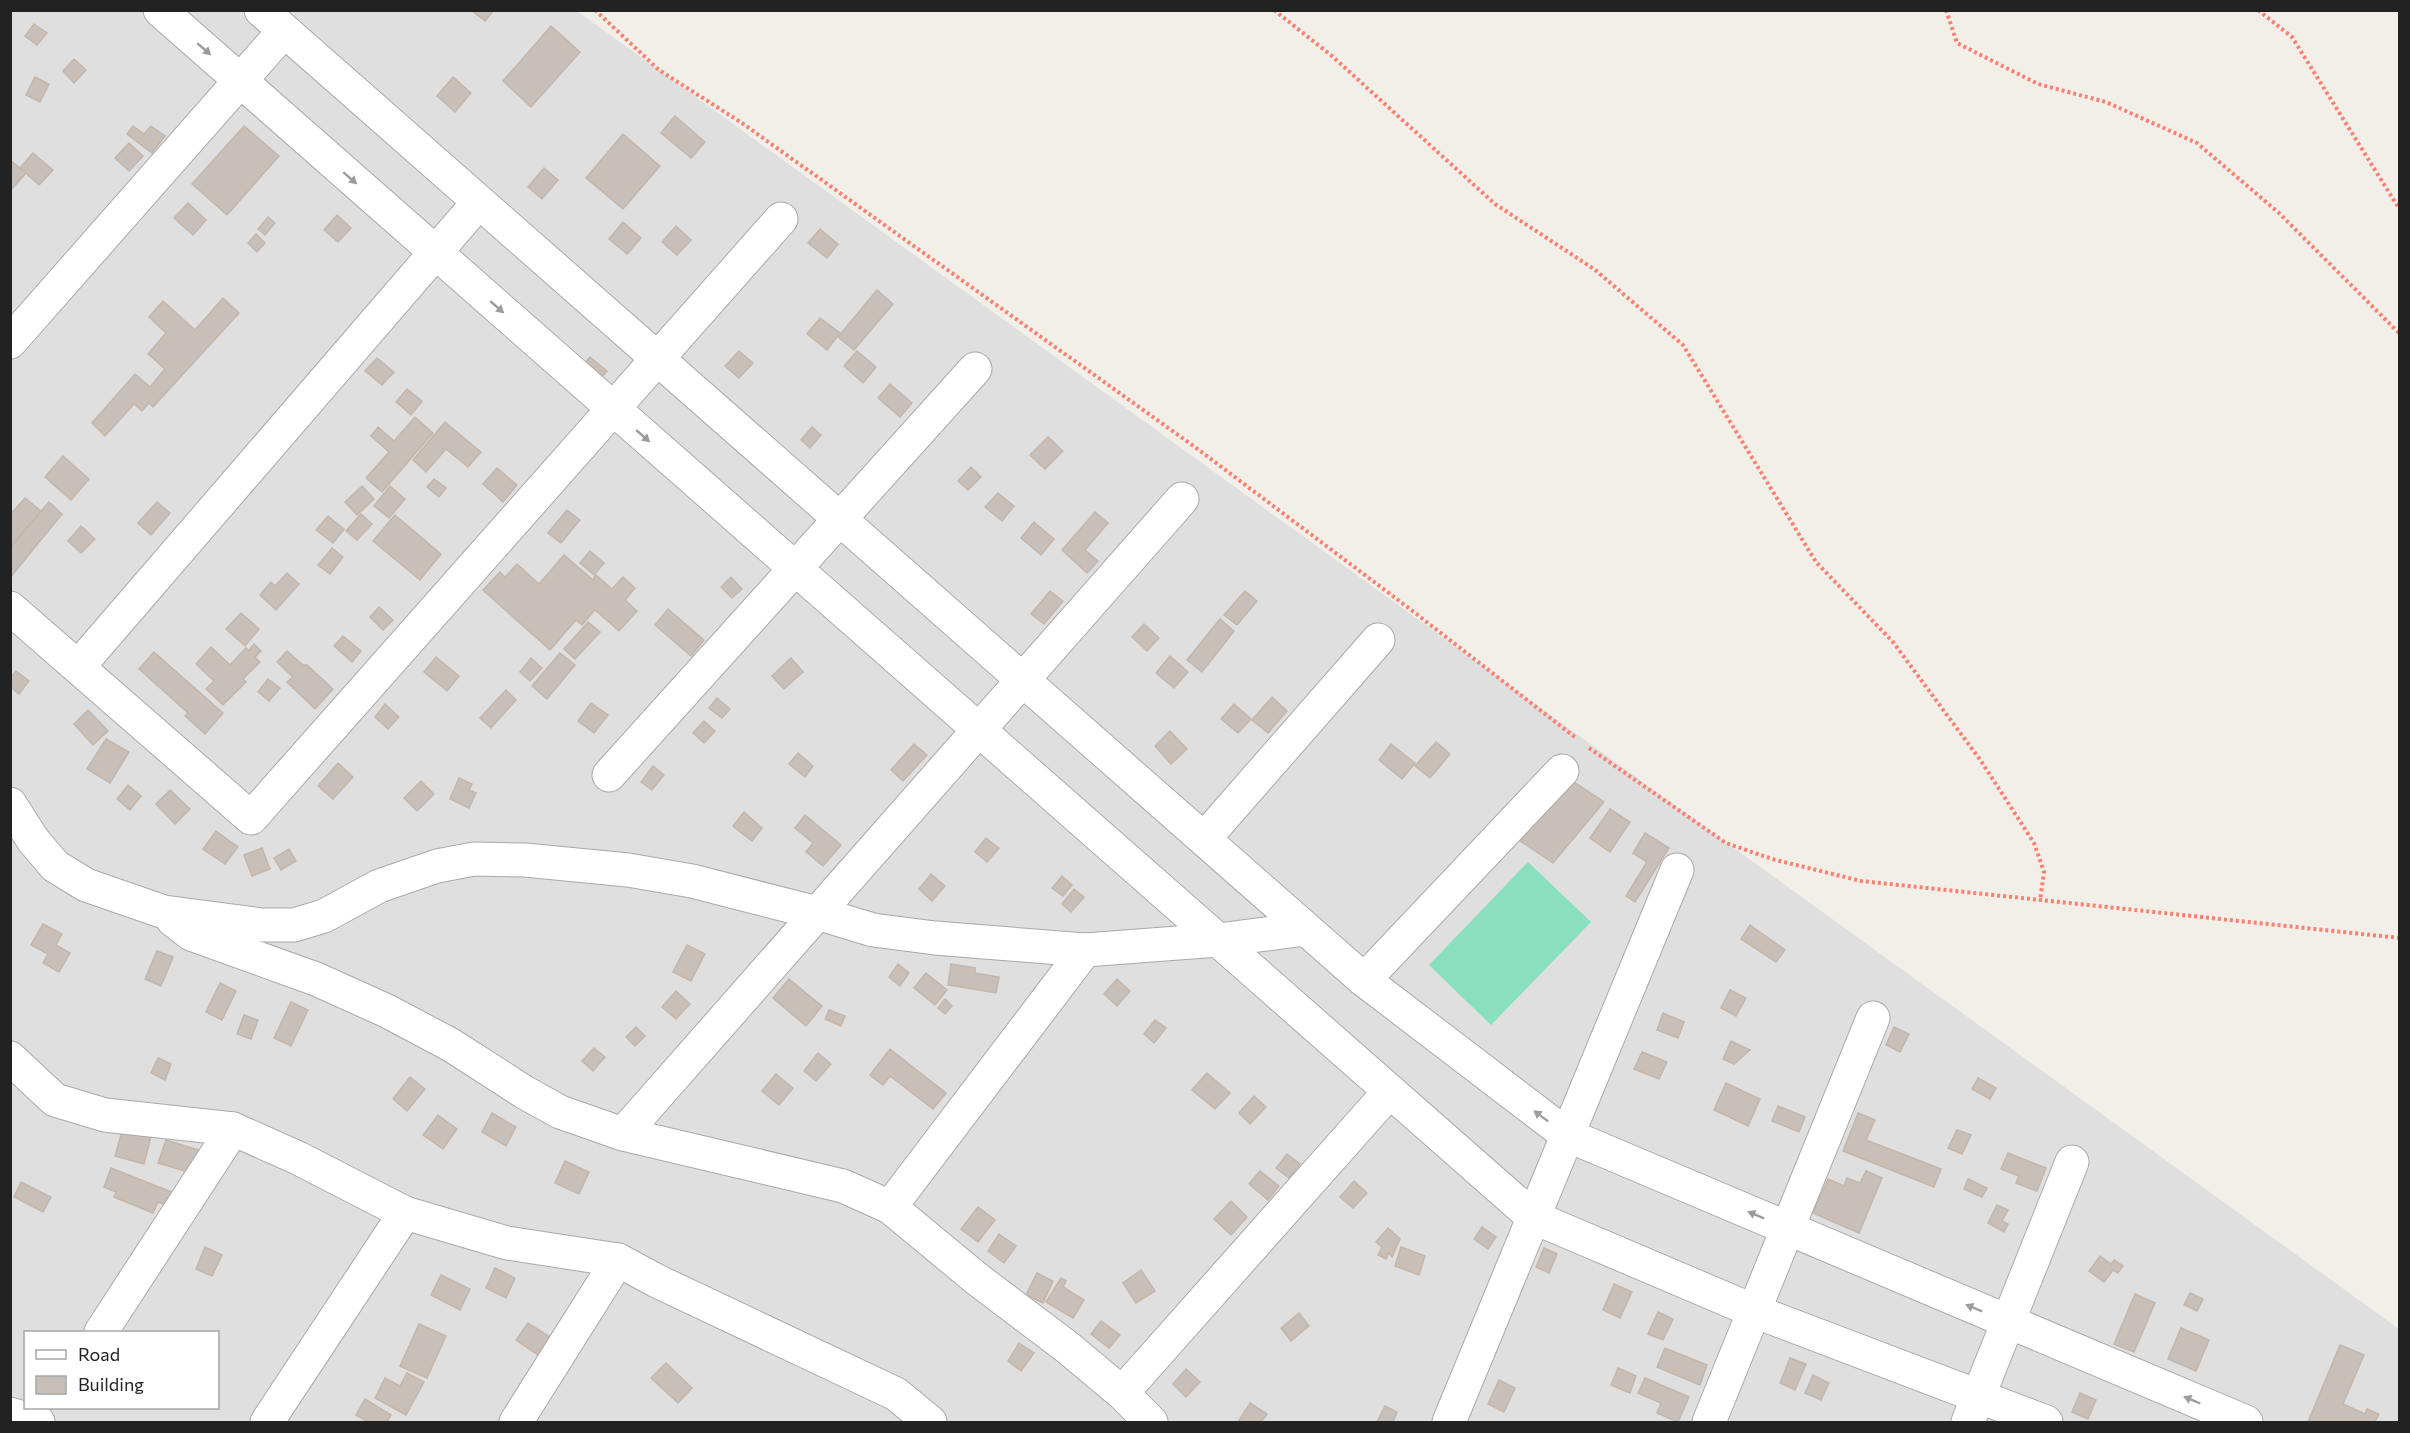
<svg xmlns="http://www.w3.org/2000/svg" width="2410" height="1433" font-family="Commissioner,sans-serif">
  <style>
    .residential { fill: #e0dfdf; fill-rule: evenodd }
    .pitch { fill: #88e0be }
    .building { fill: #c7bfb8; stroke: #c4b6ab; stroke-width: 1.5 }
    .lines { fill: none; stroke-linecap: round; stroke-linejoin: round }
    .minor-casing { stroke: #a9a9a9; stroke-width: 35 }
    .path { stroke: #fa8072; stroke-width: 4; stroke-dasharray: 3 3; stroke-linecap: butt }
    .minor { stroke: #fff; stroke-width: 33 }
    .oneway { fill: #9c9c9c }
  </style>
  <rect width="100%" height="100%" fill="#f2efe9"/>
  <path class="residential" d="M10 11H577L2399 1329V1422H11ZM26 1332H218V1408H26Z"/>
  <polygon class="pitch" points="1528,862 1591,922 1491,1025 1429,965"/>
  <g class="building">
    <polygon points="471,10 494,10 485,21"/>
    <polygon points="34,24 47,33 37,45 25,36"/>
    <polygon points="551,26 580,52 531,107 503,81"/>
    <polygon points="74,59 86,70 74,83 63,71"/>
    <polygon points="35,77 49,84 40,102 26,95"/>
    <polygon points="453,77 471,93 455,112 437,96"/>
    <polygon points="675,116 705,142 691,158 661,133"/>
    <polygon points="133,126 144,134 151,126 165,136 152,153 127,134"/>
    <polygon points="244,126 279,156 227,215 192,184"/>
    <polygon points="623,134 660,166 623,209 586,178"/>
    <polygon points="129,143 143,156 129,171 115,158"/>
    <polygon points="33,153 53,170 39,185 20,168"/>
    <polygon points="10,160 26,173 10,191"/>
    <polygon points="544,168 558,180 542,199 528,187"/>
    <polygon points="188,203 206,220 193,235 174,218"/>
    <polygon points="337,215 351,228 338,242 324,230"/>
    <polygon points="268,217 275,223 265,235 258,229"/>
    <polygon points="623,222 641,238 627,254 609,239"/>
    <polygon points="676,226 691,240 677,255 662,242"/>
    <polygon points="820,229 838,244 827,258 808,243"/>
    <polygon points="256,234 265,243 257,252 248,243"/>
    <polygon points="877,290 893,304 854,350 838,337"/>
    <polygon points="223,298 239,313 153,407 149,403 142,411 134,404 105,436 92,423 135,374 150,387 165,369 148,354 166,333 149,317 163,301 195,330"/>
    <polygon points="820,318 840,333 827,350 807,334"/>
    <polygon points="739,351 753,363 739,378 725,366"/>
    <polygon points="857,351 876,367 863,383 844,366"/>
    <polygon points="590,357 607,371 596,384 579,371"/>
    <polygon points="377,358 394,372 382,385 365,371"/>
    <polygon points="890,384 912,403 900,417 878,398"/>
    <polygon points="407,389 422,401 411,415 396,402"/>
    <polygon points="415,417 433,433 382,492 366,478 389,452 371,436 378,427 394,441"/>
    <polygon points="445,422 481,452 468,467 446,449 426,472 413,460"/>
    <polygon points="812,427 821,435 810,448 801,440"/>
    <polygon points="1048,437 1063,451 1045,469 1030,455"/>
    <polygon points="63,456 89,479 71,500 45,477"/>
    <polygon points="971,467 981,477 968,490 958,481"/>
    <polygon points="497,468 517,485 503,502 483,484"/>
    <polygon points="434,479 446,488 439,497 427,487"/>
    <polygon points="362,486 374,499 357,515 345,502"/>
    <polygon points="390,486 405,499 389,518 374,506"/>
    <polygon points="998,493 1014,506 1002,521 985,507"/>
    <polygon points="25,498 41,511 10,548 10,515"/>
    <polygon points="49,502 62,514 10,578 10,548"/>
    <polygon points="157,502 170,513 151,535 138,523"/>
    <polygon points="567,510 580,520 561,543 548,533"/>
    <polygon points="1095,512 1108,523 1085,550 1098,561 1087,573 1062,550"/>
    <polygon points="361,514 372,524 357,540 346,531"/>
    <polygon points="395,515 441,554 420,580 373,541"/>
    <polygon points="328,516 344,529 333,543 316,530"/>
    <polygon points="1034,522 1054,539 1041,555 1021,538"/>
    <polygon points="81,526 95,539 81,553 68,541"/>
    <polygon points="332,548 343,557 330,574 318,565"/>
    <polygon points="590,551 604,563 594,575 580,563"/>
    <polygon points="564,555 593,580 596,575 612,589 623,577 635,588 625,600 637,611 619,631 595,610 582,625 576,620 550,650 483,590 500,572 505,577 517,564 539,584"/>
    <polygon points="287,573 299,584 276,610 260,595 271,582 275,586"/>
    <polygon points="731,577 742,589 732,598 721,587"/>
    <polygon points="1050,591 1063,601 1044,624 1031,614"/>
    <polygon points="1245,591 1257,601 1237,625 1224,615"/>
    <polygon points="379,607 393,620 383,630 370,617"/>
    <polygon points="668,609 704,640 691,656 655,625"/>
    <polygon points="241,613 259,629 245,646 226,629"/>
    <polygon points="1220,619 1234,631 1202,672 1187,660"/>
    <polygon points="588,622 600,632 575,659 564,649"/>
    <polygon points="1144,624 1159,638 1147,651 1132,637"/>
    <polygon points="343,636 361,651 352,662 334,646"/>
    <polygon points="254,644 261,651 255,657 260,662 243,679 246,682 223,705 206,689 214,681 196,664 211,647 230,665 246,648 249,650"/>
    <polygon points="287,651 303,665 307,665 333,689 315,709 287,682 293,677 277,662"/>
    <polygon points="154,652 223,713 205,734 185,716 188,713 139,669"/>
    <polygon points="560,653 575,665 547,699 532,686"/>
    <polygon points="1170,656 1188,672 1174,688 1156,673"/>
    <polygon points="436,657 459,676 447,691 424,672"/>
    <polygon points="531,658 542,668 530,681 520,672"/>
    <polygon points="791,658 803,672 784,689 772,676"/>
    <polygon points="16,671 29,681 19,694 10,687 10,678"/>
    <polygon points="268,679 280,688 269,701 258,692"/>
    <polygon points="506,690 516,700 491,728 480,718"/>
    <polygon points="1272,697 1287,711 1268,733 1252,720"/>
    <polygon points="717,698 730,709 722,718 709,708"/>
    <polygon points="591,703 608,715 594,733 578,721"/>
    <polygon points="385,704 399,717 388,729 375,717"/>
    <polygon points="1234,704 1251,719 1238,733 1221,719"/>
    <polygon points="88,710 108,731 93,745 74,724"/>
    <polygon points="704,721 715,731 704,743 693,733"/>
    <polygon points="1170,731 1187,749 1171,764 1155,746"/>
    <polygon points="106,739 129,752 110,783 87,769"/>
    <polygon points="1436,742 1450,754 1430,778 1415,766"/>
    <polygon points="914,744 927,755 903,781 891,770"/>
    <polygon points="1391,744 1415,763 1402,779 1379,760"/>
    <polygon points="798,753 813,766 805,777 789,764"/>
    <polygon points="338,763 353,777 333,799 318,786"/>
    <polygon points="653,766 664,775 652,790 641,782"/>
    <polygon points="459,778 472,784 469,790 476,793 469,808 450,799"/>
    <polygon points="421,781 434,794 417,811 404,798"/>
    <polygon points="1574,782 1604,802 1553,863 1519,840"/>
    <polygon points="128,785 141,796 130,810 117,799"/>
    <polygon points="170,790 190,809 175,824 156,804"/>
    <polygon points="1610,809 1630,822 1610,852 1590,838"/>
    <polygon points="744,812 762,828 752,841 733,826"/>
    <polygon points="805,815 841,845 823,866 806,852 813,843 795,828"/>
    <polygon points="216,831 238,847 225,864 203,849"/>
    <polygon points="1645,833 1669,848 1635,902 1626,896 1647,862 1633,853"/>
    <polygon points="986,838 999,848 987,862 975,852"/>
    <polygon points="262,848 270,869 252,876 244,855"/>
    <polygon points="289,849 296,861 281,870 274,858"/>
    <polygon points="931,874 945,886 932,901 919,889"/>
    <polygon points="1062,876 1072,885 1063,896 1052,888"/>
    <polygon points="1074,889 1084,897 1071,912 1062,904"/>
    <polygon points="43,924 62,934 56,945 70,953 59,972 43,963 48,954 31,945"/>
    <polygon points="1750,925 1785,950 1776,962 1741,939"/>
    <polygon points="687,945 705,954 691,981 673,972"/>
    <polygon points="157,951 173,957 161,986 145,979"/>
    <polygon points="898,964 909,973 900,986 889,977"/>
    <polygon points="951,964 975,968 975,973 999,977 996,993 948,985"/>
    <polygon points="926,973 947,990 935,1005 914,988"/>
    <polygon points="789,979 822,1006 806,1026 773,998"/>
    <polygon points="1117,979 1130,991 1117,1006 1104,994"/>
    <polygon points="220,983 236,991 222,1020 206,1012"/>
    <polygon points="1730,990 1746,998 1736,1016 1721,1008"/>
    <polygon points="676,991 690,1004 676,1019 662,1007"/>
    <polygon points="945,999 952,1006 945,1014 938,1008"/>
    <polygon points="291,1002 308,1010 291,1046 274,1038"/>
    <polygon points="829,1010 845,1016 841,1026 825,1019"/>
    <polygon points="1663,1013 1684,1022 1678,1038 1657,1030"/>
    <polygon points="244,1015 258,1020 251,1039 237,1034"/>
    <polygon points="1155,1020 1166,1028 1154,1043 1144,1034"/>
    <polygon points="636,1027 645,1036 635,1046 626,1037"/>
    <polygon points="1894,1027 1909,1034 1900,1052 1886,1045"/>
    <polygon points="1731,1041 1750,1050 1734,1064 1723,1059"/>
    <polygon points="594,1048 605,1057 593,1071 582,1061"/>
    <polygon points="890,1049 946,1093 933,1109 890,1076 883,1085 870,1075"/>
    <polygon points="1642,1052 1667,1062 1659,1079 1634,1069"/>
    <polygon points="818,1053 831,1064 816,1081 804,1071"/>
    <polygon points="158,1058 171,1064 165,1080 151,1073"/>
    <polygon points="1207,1073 1230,1093 1215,1109 1192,1090"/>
    <polygon points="776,1074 793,1088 779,1105 762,1091"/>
    <polygon points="410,1077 425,1089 407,1111 393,1099"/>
    <polygon points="1978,1078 1996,1088 1990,1099 1972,1089"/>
    <polygon points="1726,1083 1760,1099 1748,1126 1714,1110"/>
    <polygon points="1254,1096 1266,1107 1250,1124 1239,1113"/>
    <polygon points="1778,1106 1805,1117 1799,1132 1772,1121"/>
    <polygon points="492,1113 516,1127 506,1146 482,1132"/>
    <polygon points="1858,1113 1875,1120 1866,1140 1941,1169 1934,1187 1843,1151"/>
    <polygon points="438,1115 457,1129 443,1149 423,1135"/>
    <polygon points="123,1128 151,1136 144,1164 115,1156"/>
    <polygon points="1957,1130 1971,1135 1962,1154 1948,1148"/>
    <polygon points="166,1140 205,1152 198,1175 158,1163"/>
    <polygon points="2008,1153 2046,1168 2037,1191 2016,1183 2019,1176 2001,1169"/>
    <polygon points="1287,1154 1300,1164 1289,1178 1276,1168"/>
    <polygon points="565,1161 589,1172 579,1194 555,1183"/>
    <polygon points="111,1168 179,1195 174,1208 158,1202 153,1213 114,1197 116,1192 104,1187"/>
    <polygon points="1260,1171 1279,1186 1268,1200 1249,1184"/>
    <polygon points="1866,1171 1882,1178 1859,1233 1813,1213 1828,1179 1844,1186 1847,1178 1860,1183"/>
    <polygon points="1968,1179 1987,1188 1982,1197 1964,1189"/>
    <polygon points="1354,1181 1367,1193 1353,1208 1340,1197"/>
    <polygon points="21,1182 51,1197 43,1212 14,1197"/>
    <polygon points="1231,1201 1247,1217 1231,1235 1214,1219"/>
    <polygon points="1997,1205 2008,1210 2002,1221 2008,1224 2004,1232 1988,1223"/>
    <polygon points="978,1207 995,1220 978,1242 961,1229"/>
    <polygon points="1482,1227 1496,1237 1488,1249 1474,1239"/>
    <polygon points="1388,1228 1400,1239 1392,1257 1389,1253 1386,1259 1378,1255 1382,1247 1376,1242"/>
    <polygon points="999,1234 1016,1246 1004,1263 988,1251"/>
    <polygon points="205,1247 222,1255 212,1276 196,1269"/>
    <polygon points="1401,1247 1425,1256 1419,1275 1395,1266"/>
    <polygon points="1544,1248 1557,1254 1549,1273 1536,1267"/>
    <polygon points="2100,1256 2111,1264 2114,1260 2123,1266 2118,1273 2113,1270 2104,1282 2089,1271"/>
    <polygon points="495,1268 515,1278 506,1298 486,1288"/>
    <polygon points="1141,1270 1155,1291 1136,1303 1123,1283"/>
    <polygon points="1037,1273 1053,1281 1043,1303 1026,1295"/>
    <polygon points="441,1275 470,1289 460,1310 431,1295"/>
    <polygon points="1061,1278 1066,1281 1063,1287 1084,1300 1073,1318 1046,1302"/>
    <polygon points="1614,1284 1632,1292 1620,1318 1603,1310"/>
    <polygon points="2190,1293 2203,1299 2197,1311 2184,1305"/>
    <polygon points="2135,1294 2155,1303 2134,1352 2114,1344"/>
    <polygon points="1658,1312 1673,1319 1663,1340 1648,1334"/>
    <polygon points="1299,1313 1309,1326 1291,1341 1281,1328"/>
    <polygon points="1101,1321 1120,1335 1109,1348 1091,1334"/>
    <polygon points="528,1323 550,1337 538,1355 516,1340"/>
    <polygon points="419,1324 446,1336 427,1378 400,1366"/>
    <polygon points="2181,1328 2209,1340 2196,1371 2168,1359"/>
    <polygon points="1019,1343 1034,1353 1021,1371 1008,1361"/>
    <polygon points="2340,1345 2364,1355 2343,1404 2365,1414 2367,1409 2379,1414 2375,1422 2308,1422"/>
    <polygon points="1665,1348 1707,1365 1700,1385 1657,1367"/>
    <polygon points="1790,1358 1806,1364 1795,1390 1780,1383"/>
    <polygon points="666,1363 692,1388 678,1403 651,1378"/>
    <polygon points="1618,1368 1636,1376 1630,1393 1611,1385"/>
    <polygon points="1186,1369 1200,1382 1186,1397 1173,1384"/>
    <polygon points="407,1373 424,1382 406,1415 375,1398 385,1378 400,1386"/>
    <polygon points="1813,1375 1829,1383 1821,1400 1805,1393"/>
    <polygon points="1645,1378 1689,1397 1678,1422 1657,1413 1661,1403 1638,1393"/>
    <polygon points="1499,1380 1515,1388 1504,1412 1488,1404"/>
    <polygon points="2080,1393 2096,1400 2088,1419 2072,1412"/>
    <polygon points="365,1399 391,1415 387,1422 368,1422 356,1415"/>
    <polygon points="1250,1403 1267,1414 1261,1422 1238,1422"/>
    <polygon points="1385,1406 1397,1412 1393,1422 1377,1422"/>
  </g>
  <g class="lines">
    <g class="minor-casing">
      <g id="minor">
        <polyline points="160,10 1533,1217 1754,1311 2046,1422"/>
        <polyline points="261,10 1364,980 1567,1135 2246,1422"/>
        <polyline points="10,342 284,31"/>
        <polyline points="10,608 251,818 781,219"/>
        <polyline points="78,667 479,202"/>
        <polyline points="609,775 975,369"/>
        <polyline points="10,804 33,840 55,866 86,885 164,912 263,925 294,925 324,916 379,886 437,866 474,859 525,860 628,870 692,881 817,913 873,930 935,938 1085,950 1218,940 1306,929"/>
        <polyline points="1204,839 1378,640"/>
        <polyline points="173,920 191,934 316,979 387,1011 451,1045 524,1092 560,1112 623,1134 843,1186 890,1207 977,1279 1067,1347 1122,1393 1151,1422"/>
        <polyline points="1364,980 1562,771"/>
        <polyline points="10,1058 55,1100 105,1115 233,1129 298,1158 405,1213 507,1243 618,1260 657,1281 896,1394 930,1422"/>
        <polyline points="623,1134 1182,499"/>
        <polyline points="890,1207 1085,950"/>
        <polyline points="101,1332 233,1129"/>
        <polyline points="1122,1393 1390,1091"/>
        <polyline points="10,1414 38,1422"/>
        <polyline points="267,1422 405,1213"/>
        <polyline points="516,1422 618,1260"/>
        <polyline points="1449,1422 1677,870"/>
        <polyline points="1709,1422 1873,1018"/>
        <polyline points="1968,1422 2072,1162"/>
      </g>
    </g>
    <g class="path">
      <polyline points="595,10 659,70 742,123 1195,447 1410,609 1576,738"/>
      <polyline points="1274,10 1332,56 1495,204 1594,269 1683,345 1816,562 1893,642 1981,761 2034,843 2044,872 2040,901"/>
      <polyline points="1946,10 1957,43 2038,84 2106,102 2197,143 2279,213 2400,334"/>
      <polyline points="2258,10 2292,37 2400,210"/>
      <polyline points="1589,748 1726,843 1772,859 1861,881 2400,938"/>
    </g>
    <use href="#minor" class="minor"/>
  </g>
  <defs><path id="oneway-solid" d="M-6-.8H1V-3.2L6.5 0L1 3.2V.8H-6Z" transform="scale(1.5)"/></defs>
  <g class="oneway">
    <use href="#oneway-solid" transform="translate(204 49) rotate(41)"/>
    <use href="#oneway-solid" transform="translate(350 178) rotate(41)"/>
    <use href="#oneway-solid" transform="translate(497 307) rotate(41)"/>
    <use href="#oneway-solid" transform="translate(643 436) rotate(41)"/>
    <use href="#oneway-solid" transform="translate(1541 1116) rotate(-143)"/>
    <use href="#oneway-solid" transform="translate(1756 1215) rotate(-157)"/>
    <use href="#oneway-solid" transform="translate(1974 1308) rotate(-157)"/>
    <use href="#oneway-solid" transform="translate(2192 1400) rotate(-157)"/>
  </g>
  <rect width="2410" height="1433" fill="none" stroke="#222222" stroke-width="24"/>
  <rect x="24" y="1331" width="195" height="78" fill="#ffffff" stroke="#a7a7a7" stroke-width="1.5"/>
  <rect x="36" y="1350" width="30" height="9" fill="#ffffff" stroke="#a7a7a7" stroke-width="1.5"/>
  <text x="78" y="1361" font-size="18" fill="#222222">Road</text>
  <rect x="36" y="1376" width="30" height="18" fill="#c7bfb8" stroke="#a7a7a7" stroke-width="1.5"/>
  <text x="78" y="1391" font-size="18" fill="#222222">Building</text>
</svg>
